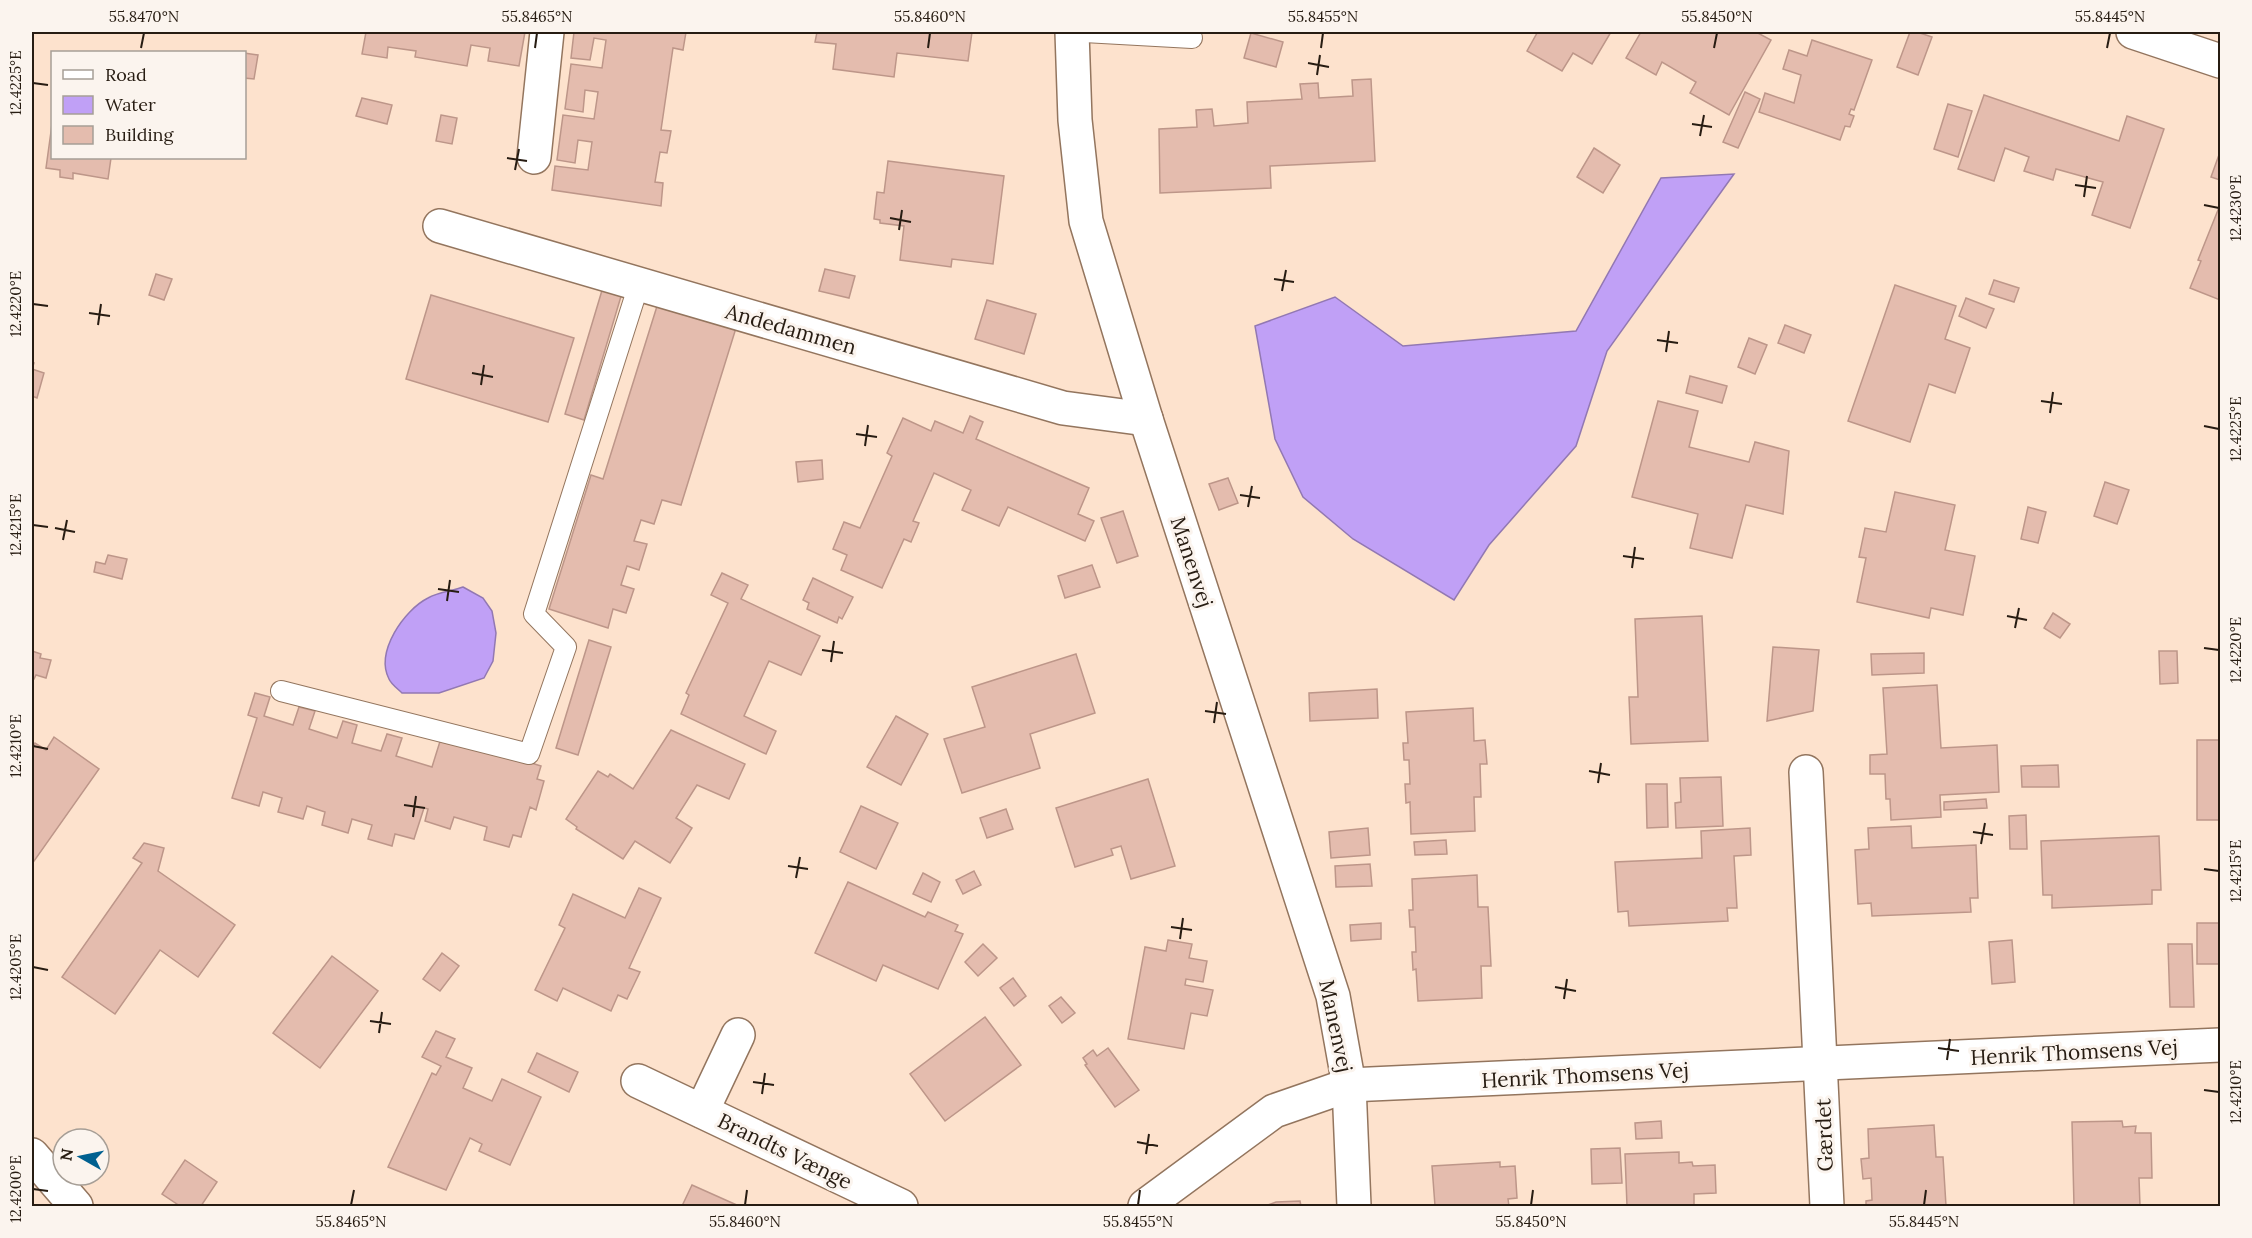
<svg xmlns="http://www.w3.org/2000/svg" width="2252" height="1238" font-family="Lora,serif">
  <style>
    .water { fill: #c0a0f6; stroke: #9278b2; stroke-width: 1.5 }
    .building { fill: #e4bcae; stroke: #bd9689; stroke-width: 1.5 }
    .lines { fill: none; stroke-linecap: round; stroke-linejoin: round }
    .lane-casing { stroke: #93755e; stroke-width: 22 }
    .street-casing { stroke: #93755e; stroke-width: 36 }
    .lane { stroke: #fff; stroke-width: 20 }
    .street { stroke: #fff; stroke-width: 33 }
    .ticks { fill: none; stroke: #271c12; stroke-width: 2 }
    .labels { text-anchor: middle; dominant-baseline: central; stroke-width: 6; stroke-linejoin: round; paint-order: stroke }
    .street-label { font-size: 21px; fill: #271c12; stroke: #fbf4ee }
    .neatline { fill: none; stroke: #271c12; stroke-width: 2 }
    .ticks-label { font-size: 15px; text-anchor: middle; fill: #271c12 }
  </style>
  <rect width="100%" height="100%" fill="#fde2cd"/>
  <g class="water">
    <polygon points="1734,174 1607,351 1576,446 1489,545 1454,600 1353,539 1303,497 1275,439 1255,326 1335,297 1403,346 1576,331 1661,178"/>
    <path d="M463 587 483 598 492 611 496 633 493 661 484 678 439 693H402C398 689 391 684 389 679 375 652 404 610 428 598 438 592 452 591 463 587Z"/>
  </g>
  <g class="building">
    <polygon points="366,32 525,32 519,66 488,61 490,48 471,45 467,66 415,57 416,51 388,47 387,58 362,54"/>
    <polygon points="574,32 686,32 683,50 673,48 661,130 671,131 667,153 660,152 655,182 663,183 661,206 552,190 555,166 588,170 592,142 578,140 575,163 557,160 563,115 594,119 598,92 585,90 583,112 565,109 571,64 602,68 606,40 594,38 590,60 571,58"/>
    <polygon points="817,32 972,32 968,61 897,53 894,77 833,69 836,44 815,42"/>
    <polygon points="1535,32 1611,32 1592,64 1573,53 1562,71 1527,51 1537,33"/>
    <polygon points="1641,32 1756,32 1771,40 1729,115 1690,93 1696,82 1662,62 1656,75 1626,58"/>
    <polygon points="1910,32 1917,32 1932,37 1918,75 1897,67"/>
    <polygon points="1251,33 1283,42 1276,67 1244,58"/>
    <polygon points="1812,40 1872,60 1854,110 1851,109 1849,114 1854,116 1850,127 1845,126 1840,140 1759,112 1765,93 1794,103 1801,75 1783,69 1789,50 1807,56"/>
    <polygon points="244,53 258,55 254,79 244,78"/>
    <polygon points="1371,79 1375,161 1270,166 1271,188 1160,193 1159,129 1197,127 1196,110 1212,109 1214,126 1248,123 1247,102 1302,99 1300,84 1318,83 1319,98 1353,96 1352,80"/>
    <polygon points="1745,92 1760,99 1738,148 1723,142"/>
    <polygon points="1984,95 2119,141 2127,116 2164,129 2130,228 2092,215 2103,182 2056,169 2053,180 2024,171 2029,157 2005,148 1994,181 1958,169"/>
    <polygon points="362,98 392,105 387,124 356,116"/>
    <polygon points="1948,104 1972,111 1958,157 1934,149"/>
    <polygon points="441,115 457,118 452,144 436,141"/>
    <polygon points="52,124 52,158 111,158 108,179 73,173 73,179 60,177 60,170 46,168"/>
    <polygon points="1594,148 1620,165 1603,193 1577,177"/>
    <polygon points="2220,152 2220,180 2211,177"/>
    <polygon points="888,161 1004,176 993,264 952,259 951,267 900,260 904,226 880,223 880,220 874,219 877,192 884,193"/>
    <polygon points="2220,205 2220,300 2190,288 2201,261 2198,260"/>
    <polygon points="825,269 855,276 849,298 819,291"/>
    <polygon points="156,274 172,279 164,300 149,295"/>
    <polygon points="1994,280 2019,288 2014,302 1989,294"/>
    <polygon points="1895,285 1956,306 1945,339 1970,348 1955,393 1929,384 1910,442 1848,421"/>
    <polygon points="603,287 622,293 584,420 565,414"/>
    <polygon points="431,295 574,338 548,422 406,379"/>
    <polygon points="1966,298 1994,309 1986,328 1959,316"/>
    <polygon points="987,300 1036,314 1024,354 975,339"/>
    <polygon points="658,303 736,328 681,505 662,500 654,524 641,520 634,541 647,544 639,570 627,566 621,585 634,589 626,613 613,609 608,628 549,609 591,475 603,479"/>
    <polygon points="1785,325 1811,335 1804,353 1778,343"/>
    <polygon points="1749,338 1767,345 1755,374 1738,367"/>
    <polygon points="32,362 34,363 32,369 44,373 37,398 32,396"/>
    <polygon points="1690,376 1727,386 1722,403 1686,393"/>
    <polygon points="1658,401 1698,411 1689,447 1749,462 1755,442 1789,451 1783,514 1746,505 1732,558 1690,548 1698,514 1632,497"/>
    <polygon points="970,416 983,422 976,439 1089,488 1078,514 1094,521 1085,541 1008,507 999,526 962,510 971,490 934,473 913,521 919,523 911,542 904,539 882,588 841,570 847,555 833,549 844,522 860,528 892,456 887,453 903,418 931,431 935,421 963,433"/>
    <polygon points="822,460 823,479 798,482 796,462"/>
    <polygon points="1228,478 1238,503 1219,510 1209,484"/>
    <polygon points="2105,482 2129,490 2117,524 2094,516"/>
    <polygon points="1895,492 1955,505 1945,550 1975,556 1963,615 1931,608 1929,618 1857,602 1866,558 1859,557 1865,528 1886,532"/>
    <polygon points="2028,507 2046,512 2038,543 2021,539"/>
    <polygon points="1123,511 1138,556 1117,563 1101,518"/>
    <polygon points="108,555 127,559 122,579 94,572 96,562 105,564"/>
    <polygon points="1092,565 1100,587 1065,598 1058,576"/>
    <polygon points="722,573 748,585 741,599 820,636 801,675 769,661 744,716 776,731 766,754 681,714 689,695 686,693 728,603 711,595"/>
    <polygon points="813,578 853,597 842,619 839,617 837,623 807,609 809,603 803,600"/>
    <polygon points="2053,613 2070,624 2060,638 2044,628"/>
    <polygon points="1702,616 1708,741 1631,744 1629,697 1638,697 1635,619"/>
    <polygon points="589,640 611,647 578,755 556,748"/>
    <polygon points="1773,647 1819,650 1813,711 1767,721"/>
    <polygon points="32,651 41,654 40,658 51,660 46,678 36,675 34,679 32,678"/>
    <polygon points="2159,651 2177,651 2178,683 2160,684"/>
    <polygon points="1924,653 1924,673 1872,675 1871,654"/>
    <polygon points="1076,654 1095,713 1030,734 1040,768 962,793 944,739 985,727 972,687"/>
    <polygon points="1937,685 1941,748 1997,745 1999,792 1940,795 1941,817 1891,820 1890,799 1886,799 1885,774 1870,774 1870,755 1887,754 1883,688"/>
    <polygon points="1377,689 1378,718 1310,721 1309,693"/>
    <polygon points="255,693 270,697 264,716 293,725 299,707 315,711 309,729 337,738 343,721 357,725 352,743 381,751 387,734 402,738 396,756 432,767 442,735 541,766 537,779 544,781 536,810 530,807 521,837 513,835 509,847 484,840 487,827 454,817 450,829 425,821 428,809 424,808 414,839 395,834 392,846 368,839 372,825 352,819 348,833 322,825 325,812 307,806 303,819 278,812 282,798 263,792 259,806 232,798 257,718 248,715"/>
    <polygon points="1473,708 1474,741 1485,740 1487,764 1480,764 1481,797 1474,797 1475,831 1411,834 1410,802 1406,803 1405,784 1410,784 1409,760 1404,760 1403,743 1408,743 1406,712"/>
    <polygon points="896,716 928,734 901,785 867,767"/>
    <polygon points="671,730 745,764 729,799 697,785 676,818 692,828 670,863 635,841 623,859 576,829 577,827 566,819 598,771 608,777 610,774 633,789"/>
    <polygon points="54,737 99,769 32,864 32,748 35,743 46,750"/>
    <rect x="2197" y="740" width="23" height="80"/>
    <polygon points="2058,765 2059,787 2022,787 2021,766"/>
    <polygon points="1721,777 1723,826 1676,828 1675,803 1681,802 1680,778"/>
    <polygon points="1148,779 1175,866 1131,879 1121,846 1111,849 1113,855 1075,867 1056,808"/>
    <polygon points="1646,784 1667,784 1668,827 1647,828"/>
    <polygon points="1986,799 1987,808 1944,810 1944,802"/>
    <polygon points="861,806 898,823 876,869 840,852"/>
    <polygon points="1006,809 1013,829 987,838 980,818"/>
    <polygon points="2026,815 2027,849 2010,849 2009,816"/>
    <polygon points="1911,826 1912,848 1976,845 1978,898 1970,898 1971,912 1872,916 1871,903 1858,904 1855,850 1869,849 1868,828"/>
    <polygon points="1368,828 1370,855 1331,858 1329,832"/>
    <polygon points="1750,828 1751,855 1734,856 1737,908 1727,908 1728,921 1629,926 1628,911 1618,912 1615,862 1702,858 1701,831"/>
    <polygon points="2159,836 2161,890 2152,890 2152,904 2052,908 2052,895 2043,895 2041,841"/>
    <polygon points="1446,840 1447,854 1415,855 1414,842"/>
    <polygon points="144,843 164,848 158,871 235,925 198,977 160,950 115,1014 62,977 142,863 133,858"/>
    <polygon points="1370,864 1372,886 1336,887 1335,866"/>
    <polygon points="974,871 981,885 963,894 956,880"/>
    <polygon points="923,873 940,882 931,902 913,894"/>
    <polygon points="1477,875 1478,907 1488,907 1491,966 1481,966 1482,998 1418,1001 1416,969 1413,970 1412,952 1416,952 1415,927 1410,927 1409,910 1413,910 1412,879"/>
    <polygon points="848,882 925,917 928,912 958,925 955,931 963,934 938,989 883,965 876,981 815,953"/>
    <polygon points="639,888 661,898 629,968 640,972 627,999 618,995 611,1011 563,988 557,1001 535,990 565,928 559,925 573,894 625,918"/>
    <polygon points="1381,923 1381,939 1351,941 1350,925"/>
    <polygon points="2197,923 2220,923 2219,964 2197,964"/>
    <polygon points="1168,940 1192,944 1189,958 1207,961 1203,982 1186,979 1185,985 1213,990 1207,1016 1191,1013 1184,1049 1128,1039 1145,947 1166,951"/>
    <polygon points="2012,940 2015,982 1992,984 1989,942"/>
    <polygon points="983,944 997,958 978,976 965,962"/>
    <polygon points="2168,944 2192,944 2194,1007 2170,1007"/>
    <polygon points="442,953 459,966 440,991 423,979"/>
    <polygon points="332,956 378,991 320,1068 273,1033"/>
    <polygon points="1013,978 1026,996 1014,1006 1000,988"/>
    <polygon points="1061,997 1075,1013 1062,1023 1049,1006"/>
    <polygon points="985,1017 1021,1065 945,1121 910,1074"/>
    <polygon points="436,1031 455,1039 446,1057 472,1068 463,1088 492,1101 502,1079 541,1097 510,1165 479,1151 482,1144 470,1138 446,1190 388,1167 432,1073 436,1075 441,1066 422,1057"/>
    <polygon points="1108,1048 1139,1090 1115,1107 1085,1065 1087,1064 1083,1058 1093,1050 1097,1056"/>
    <polygon points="537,1053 578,1072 569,1092 528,1072"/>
    <polygon points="1661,1121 1662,1138 1636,1139 1635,1123"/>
    <polygon points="2122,1121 2123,1127 2136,1126 2135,1133 2151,1133 2152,1178 2139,1178 2140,1206 2074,1206 2072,1122"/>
    <polygon points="1934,1125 1936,1157 1943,1157 1946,1206 1866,1206 1866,1201 1872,1200 1871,1178 1863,1179 1861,1159 1869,1158 1868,1129"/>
    <polygon points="1620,1148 1622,1183 1592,1184 1591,1149"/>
    <polygon points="1679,1152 1679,1163 1692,1162 1693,1166 1715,1165 1716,1193 1694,1194 1694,1206 1627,1206 1625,1154"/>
    <polygon points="185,1160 217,1182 201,1206 180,1206 162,1194"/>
    <polygon points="1500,1162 1500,1167 1515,1166 1517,1198 1508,1199 1509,1206 1435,1206 1432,1166"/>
    <polygon points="692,1185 739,1206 682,1206"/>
    <polygon points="1300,1201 1301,1206 1265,1206 1276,1202"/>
  </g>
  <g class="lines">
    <g class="lane-casing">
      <g id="lane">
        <polyline points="1084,32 1192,38"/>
        <polyline points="281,691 529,754 566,647 534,614 639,284"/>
      </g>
    </g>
    <g class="street-casing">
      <g id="street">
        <polyline points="1072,32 1075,120 1086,221 1146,419 1333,996 1349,1085 1354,1206"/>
        <polyline points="2133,32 2220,61"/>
        <polyline points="534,157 547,32"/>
        <polyline points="440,226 1063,408 1146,419"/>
        <polyline points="1806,772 1827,1206"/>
        <polyline points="638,1081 901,1206"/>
        <polyline points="702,1111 738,1035"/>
        <polyline points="32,1155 76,1206"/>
        <polyline points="1145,1206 1274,1111 1349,1085 2220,1045"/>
      </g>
    </g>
    <use href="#lane" class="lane"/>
    <use href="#street" class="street"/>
  </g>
  <path class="ticks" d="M141 48 144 33M535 48 537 33M928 48 930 33M1321 48 1323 33M1714 48 1717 33M2107 48 2110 33M1308 63 1329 67M1317 75 1320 55M33 83 48 85M1692 124 1712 127M1700 136 1704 115M507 158 527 161M515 170 519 149M2075 185 2096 188M2084 197 2087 176M2204 205 2219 208M890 218 911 222M899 230 902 210M1274 279 1294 282M1282 291 1286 270M33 304 48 306M89 313 110 316M98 325 101 304M1657 340 1678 343M1666 352 1669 331M472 373 493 377M481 385 484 365M2041 401 2062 404M2050 413 2053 392M2204 426 2219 429M856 434 877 437M865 446 868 425M1240 495 1260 498M1248 507 1252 486M33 525 48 527M55 528 75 532M63 540 67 520M1623 556 1644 559M1632 568 1635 547M438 589 459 592M447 601 450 580M2007 616 2027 620M2015 628 2019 608M2204 648 2219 650M822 650 843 653M831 662 834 641M1205 711 1226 714M1214 723 1217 702M33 746 48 749M1589 771 1610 775M1598 783 1601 763M404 805 425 808M413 817 416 796M1973 832 1993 835M1981 844 1985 823M788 866 808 869M2204 869 2219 871M796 878 800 857M1171 927 1192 930M1180 939 1183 918M33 967 48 970M1555 987 1576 991M1564 999 1567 979M370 1021 391 1024M379 1033 382 1012M1938 1048 1959 1051M1947 1060 1950 1039M753 1082 774 1085M2204 1090 2219 1092M762 1094 765 1073M1137 1142 1158 1146M1146 1154 1149 1134M33 1189 48 1191M351 1205 354 1190M745 1205 747 1190M1138 1205 1140 1190M1531 1205 1533 1190M1924 1205 1926 1190"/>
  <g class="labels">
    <g class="street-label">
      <text transform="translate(791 329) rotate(16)">Andedammen</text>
      <text transform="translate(1192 562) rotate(72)">Manenvej</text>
      <text transform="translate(1336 1026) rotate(78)">Manenvej</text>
      <text transform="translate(2074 1052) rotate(-3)">Henrik Thomsens Vej</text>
      <text transform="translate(1585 1075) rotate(-3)">Henrik Thomsens Vej</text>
      <text transform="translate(1824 1135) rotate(-92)">Gærdet</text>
      <text transform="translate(785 1151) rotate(26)">Brandts Vænge</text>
    </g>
  </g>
  <rect width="2252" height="1238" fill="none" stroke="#fbf4ee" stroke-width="66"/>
  <rect x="51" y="51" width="195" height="108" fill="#fbf4ee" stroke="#a69e96" stroke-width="1.5"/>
  <rect x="63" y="70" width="30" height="9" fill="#ffffff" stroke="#a69e96" stroke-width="1.5"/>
  <text x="105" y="81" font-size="18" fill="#271c12">Road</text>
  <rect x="63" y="96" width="30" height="18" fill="#c0a0f6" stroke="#a69e96" stroke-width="1.5"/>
  <text x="105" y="111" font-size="18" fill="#271c12">Water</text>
  <rect x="63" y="126" width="30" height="18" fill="#e4bcae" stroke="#a69e96" stroke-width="1.5"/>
  <text x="105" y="141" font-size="18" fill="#271c12">Building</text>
  <g transform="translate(81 1157) rotate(279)"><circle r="28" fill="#fbf4ee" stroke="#a69e96" stroke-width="1.5"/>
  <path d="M0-4.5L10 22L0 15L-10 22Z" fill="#006090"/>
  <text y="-9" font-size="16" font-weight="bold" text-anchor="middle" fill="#271c12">N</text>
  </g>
  <rect x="33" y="33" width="2186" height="1172" class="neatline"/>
  <g class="ticks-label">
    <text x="144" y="22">55.8470°N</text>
    <text x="537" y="22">55.8465°N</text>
    <text x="930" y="22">55.8460°N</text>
    <text x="1323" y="22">55.8455°N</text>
    <text x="1717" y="22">55.8450°N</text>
    <text x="2110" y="22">55.8445°N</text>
    <text transform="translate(16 83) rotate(-90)" y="5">12.4225°E</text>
    <text transform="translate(2236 208) rotate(-90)" y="5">12.4230°E</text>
    <text transform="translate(16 304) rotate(-90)" y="5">12.4220°E</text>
    <text transform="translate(2236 429) rotate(-90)" y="5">12.4225°E</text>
    <text transform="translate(16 525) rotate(-90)" y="5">12.4215°E</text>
    <text transform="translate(2236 650) rotate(-90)" y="5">12.4220°E</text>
    <text transform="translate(16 746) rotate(-90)" y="5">12.4210°E</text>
    <text transform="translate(2236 871) rotate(-90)" y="5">12.4215°E</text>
    <text transform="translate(16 967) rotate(-90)" y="5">12.4205°E</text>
    <text transform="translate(2236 1092) rotate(-90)" y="5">12.4210°E</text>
    <text transform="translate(16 1189) rotate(-90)" y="5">12.4200°E</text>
    <text x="351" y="1227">55.8465°N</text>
    <text x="745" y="1227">55.8460°N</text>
    <text x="1138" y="1227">55.8455°N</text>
    <text x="1531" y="1227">55.8450°N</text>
    <text x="1924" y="1227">55.8445°N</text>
  </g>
</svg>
